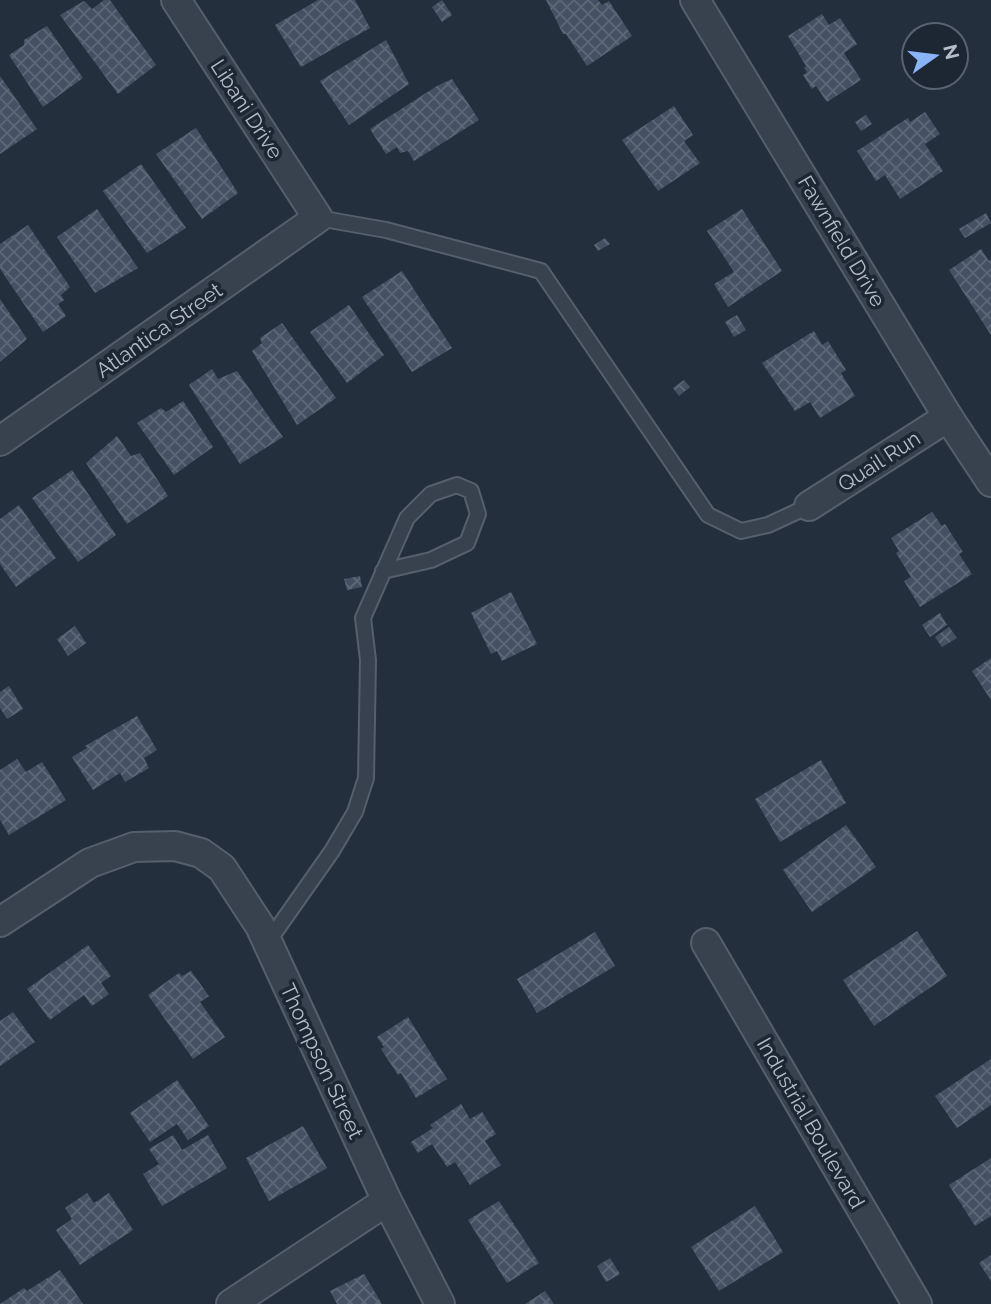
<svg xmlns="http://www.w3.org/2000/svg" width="991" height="1304" font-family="Raleway,sans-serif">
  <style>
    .building { fill: url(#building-cross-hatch) }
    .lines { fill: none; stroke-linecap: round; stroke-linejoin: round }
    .service-casing { stroke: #565f6c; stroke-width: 18 }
    .minor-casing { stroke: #565f6c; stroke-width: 32 }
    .service { stroke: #38414e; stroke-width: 14 }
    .minor { stroke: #38414e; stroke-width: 28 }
    .labels { text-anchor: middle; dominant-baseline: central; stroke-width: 7; stroke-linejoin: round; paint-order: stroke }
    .street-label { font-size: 21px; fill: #b4bcc9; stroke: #1d2633 }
  </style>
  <defs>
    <pattern id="building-cross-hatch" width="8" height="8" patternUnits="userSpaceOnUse" patternTransform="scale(1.75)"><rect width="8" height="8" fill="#455162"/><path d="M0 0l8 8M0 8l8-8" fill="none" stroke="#5d6877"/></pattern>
  </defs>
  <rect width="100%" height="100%" fill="#242f3e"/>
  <g class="building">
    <polygon points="104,0 110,0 156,65 118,94 60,15 84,1 92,9"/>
    <polygon points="318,0 355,0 370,28 301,67 275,25"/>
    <polygon points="442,0 452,15 442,22 432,7"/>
    <polygon points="546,0 598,0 602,5 609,1 632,36 587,66 566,34 563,34"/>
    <polygon points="822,14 829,25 840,18 857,44 844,53 861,80 827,102 816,86 812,89 803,75 807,72 804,68 806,66 788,36"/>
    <polygon points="47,26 83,78 43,107 9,55 24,45 24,40"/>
    <polygon points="386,40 409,84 349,125 320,81"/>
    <polygon points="0,76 37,129 0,154"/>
    <polygon points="452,79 479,120 414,161 408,151 400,153 397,147 386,154 370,129 437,86"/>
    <polygon points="674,106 693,135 684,141 700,163 658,191 622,140"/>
    <polygon points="925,112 940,134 925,144 943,171 900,199 885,175 876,181 857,151 908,118 910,122"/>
    <polygon points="866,115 872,124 861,131 855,122"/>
    <polygon points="196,128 238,193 202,219 156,154"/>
    <polygon points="141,164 186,228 147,253 103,191"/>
    <polygon points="97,209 138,268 95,293 57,237"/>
    <polygon points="742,209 782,271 728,307 714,284 734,272 707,231"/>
    <polygon points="986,213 991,223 965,238 959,229"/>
    <polygon points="28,225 70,287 61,295 64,300 58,304 66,316 43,332 0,269 0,244"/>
    <polygon points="605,238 610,244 598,251 594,245"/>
    <polygon points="981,249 989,261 991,259 991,335 949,270"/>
    <polygon points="402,271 452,348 412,372 362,297"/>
    <polygon points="0,299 27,339 0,362"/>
    <polygon points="349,305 384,355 347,383 310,332"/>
    <polygon points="737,315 746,330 734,337 725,322"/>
    <polygon points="282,323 336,398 297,425 252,351 262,343 260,338"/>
    <polygon points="814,331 822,345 828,341 846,370 841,373 855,396 820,418 810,402 795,411 762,363"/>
    <polygon points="212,369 218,379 237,371 283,437 240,464 189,385"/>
    <polygon points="684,380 690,387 679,396 673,388"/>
    <polygon points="183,401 213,447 174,475 137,423 161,408 166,412"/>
    <polygon points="117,436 131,456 140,453 168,496 127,524 86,463"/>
    <polygon points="72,470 116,535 78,562 32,498"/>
    <polygon points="19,505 56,558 16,587 0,564 0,519"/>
    <polygon points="932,512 942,526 945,524 963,552 959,554 972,574 920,607 904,581 911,577 896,553 899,551 891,538"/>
    <polygon points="360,576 362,587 347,590 344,579"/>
    <polygon points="511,592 537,644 502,661 497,651 491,654 471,613"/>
    <polygon points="940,613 947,625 930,637 922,625"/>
    <polygon points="75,626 86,643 68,656 57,639"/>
    <polygon points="949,627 957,638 942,647 935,637"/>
    <polygon points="991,658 991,700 972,671"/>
    <polygon points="9,686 23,709 7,719 0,708 0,692"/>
    <polygon points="137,716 157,750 144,758 149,768 125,782 120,773 93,790 72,757 87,748 85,746"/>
    <polygon points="17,759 26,772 42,762 66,800 9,835 0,820 0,770"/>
    <polygon points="821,760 846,803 780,842 755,799"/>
    <polygon points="846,825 876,867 812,912 783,870"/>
    <polygon points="917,931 947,976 874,1026 843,980"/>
    <polygon points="595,932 615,966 537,1013 517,979"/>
    <polygon points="88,945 111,976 101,983 109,994 92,1006 84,995 50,1020 27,989"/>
    <polygon points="191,971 209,996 200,1002 225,1037 193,1059 148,995 179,973 182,976"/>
    <polygon points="13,1012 35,1042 0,1066 0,1021"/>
    <polygon points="408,1017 447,1079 416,1098 401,1073 398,1075 381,1049 384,1047 377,1037"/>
    <polygon points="991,1059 991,1105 957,1128 935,1096"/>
    <polygon points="177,1080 209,1126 188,1140 177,1124 150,1142 130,1113"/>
    <polygon points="461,1104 470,1119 482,1112 496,1134 485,1141 501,1165 470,1185 455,1162 447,1167 432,1144 418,1153 411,1142 433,1128 430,1125"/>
    <polygon points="303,1126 327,1168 269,1201 246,1158"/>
    <polygon points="173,1135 182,1150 208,1135 227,1168 162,1206 143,1174 159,1164 149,1149"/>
    <polygon points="991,1158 991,1216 975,1226 949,1185"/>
    <polygon points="87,1193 94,1203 109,1193 133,1230 80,1265 56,1230 72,1219 65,1208"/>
    <polygon points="499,1201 539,1263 507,1283 468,1220"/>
    <polygon points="755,1206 783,1252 719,1291 691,1247"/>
    <polygon points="991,1255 991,1281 979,1263"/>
    <polygon points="610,1258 620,1274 606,1282 597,1266"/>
    <polygon points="60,1270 83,1304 0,1304 24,1288 27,1291"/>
    <polygon points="364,1274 382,1304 337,1304 330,1291"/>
    <polygon points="545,1291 554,1304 525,1304"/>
  </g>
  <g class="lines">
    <g class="service-casing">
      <g id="service">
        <polyline points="318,218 386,230 541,271 708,515 741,531 768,525 809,506"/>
        <polyline points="268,942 332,851 355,812 366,778 368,660 363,618 407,518 431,494 457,485 471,491 478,514 467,543 431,560 383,571"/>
      </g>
    </g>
    <g class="minor-casing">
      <g id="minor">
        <polyline points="695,0 948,417 991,482"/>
        <polyline points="0,441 318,218 176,0"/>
        <polyline points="809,506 948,417"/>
        <polyline points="0,922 90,863 134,847 175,846 201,853 222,868 260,926 387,1201 440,1304"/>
        <polyline points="706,943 917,1304"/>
        <polyline points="231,1304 387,1201"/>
      </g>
    </g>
    <use href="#service" class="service"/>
    <use href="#minor" class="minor"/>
  </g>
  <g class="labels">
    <g class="street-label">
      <text transform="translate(247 109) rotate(57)">Libani Drive</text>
      <text transform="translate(842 241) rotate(59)">Fawnfield Drive</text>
      <text transform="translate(159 330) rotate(-35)">Atlantica Street</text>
      <text transform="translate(879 461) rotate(-33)">Quail Run</text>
      <text transform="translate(322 1061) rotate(65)">Thompson Street</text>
      <text transform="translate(811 1123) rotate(60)">Industrial Boulevard</text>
    </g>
  </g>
  <g transform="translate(935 56) rotate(76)"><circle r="33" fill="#1d2633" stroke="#59626f" stroke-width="2"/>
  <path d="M0-5L12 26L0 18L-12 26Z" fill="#8ab4f8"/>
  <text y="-10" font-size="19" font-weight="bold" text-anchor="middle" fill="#b4bcc9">N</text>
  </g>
</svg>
